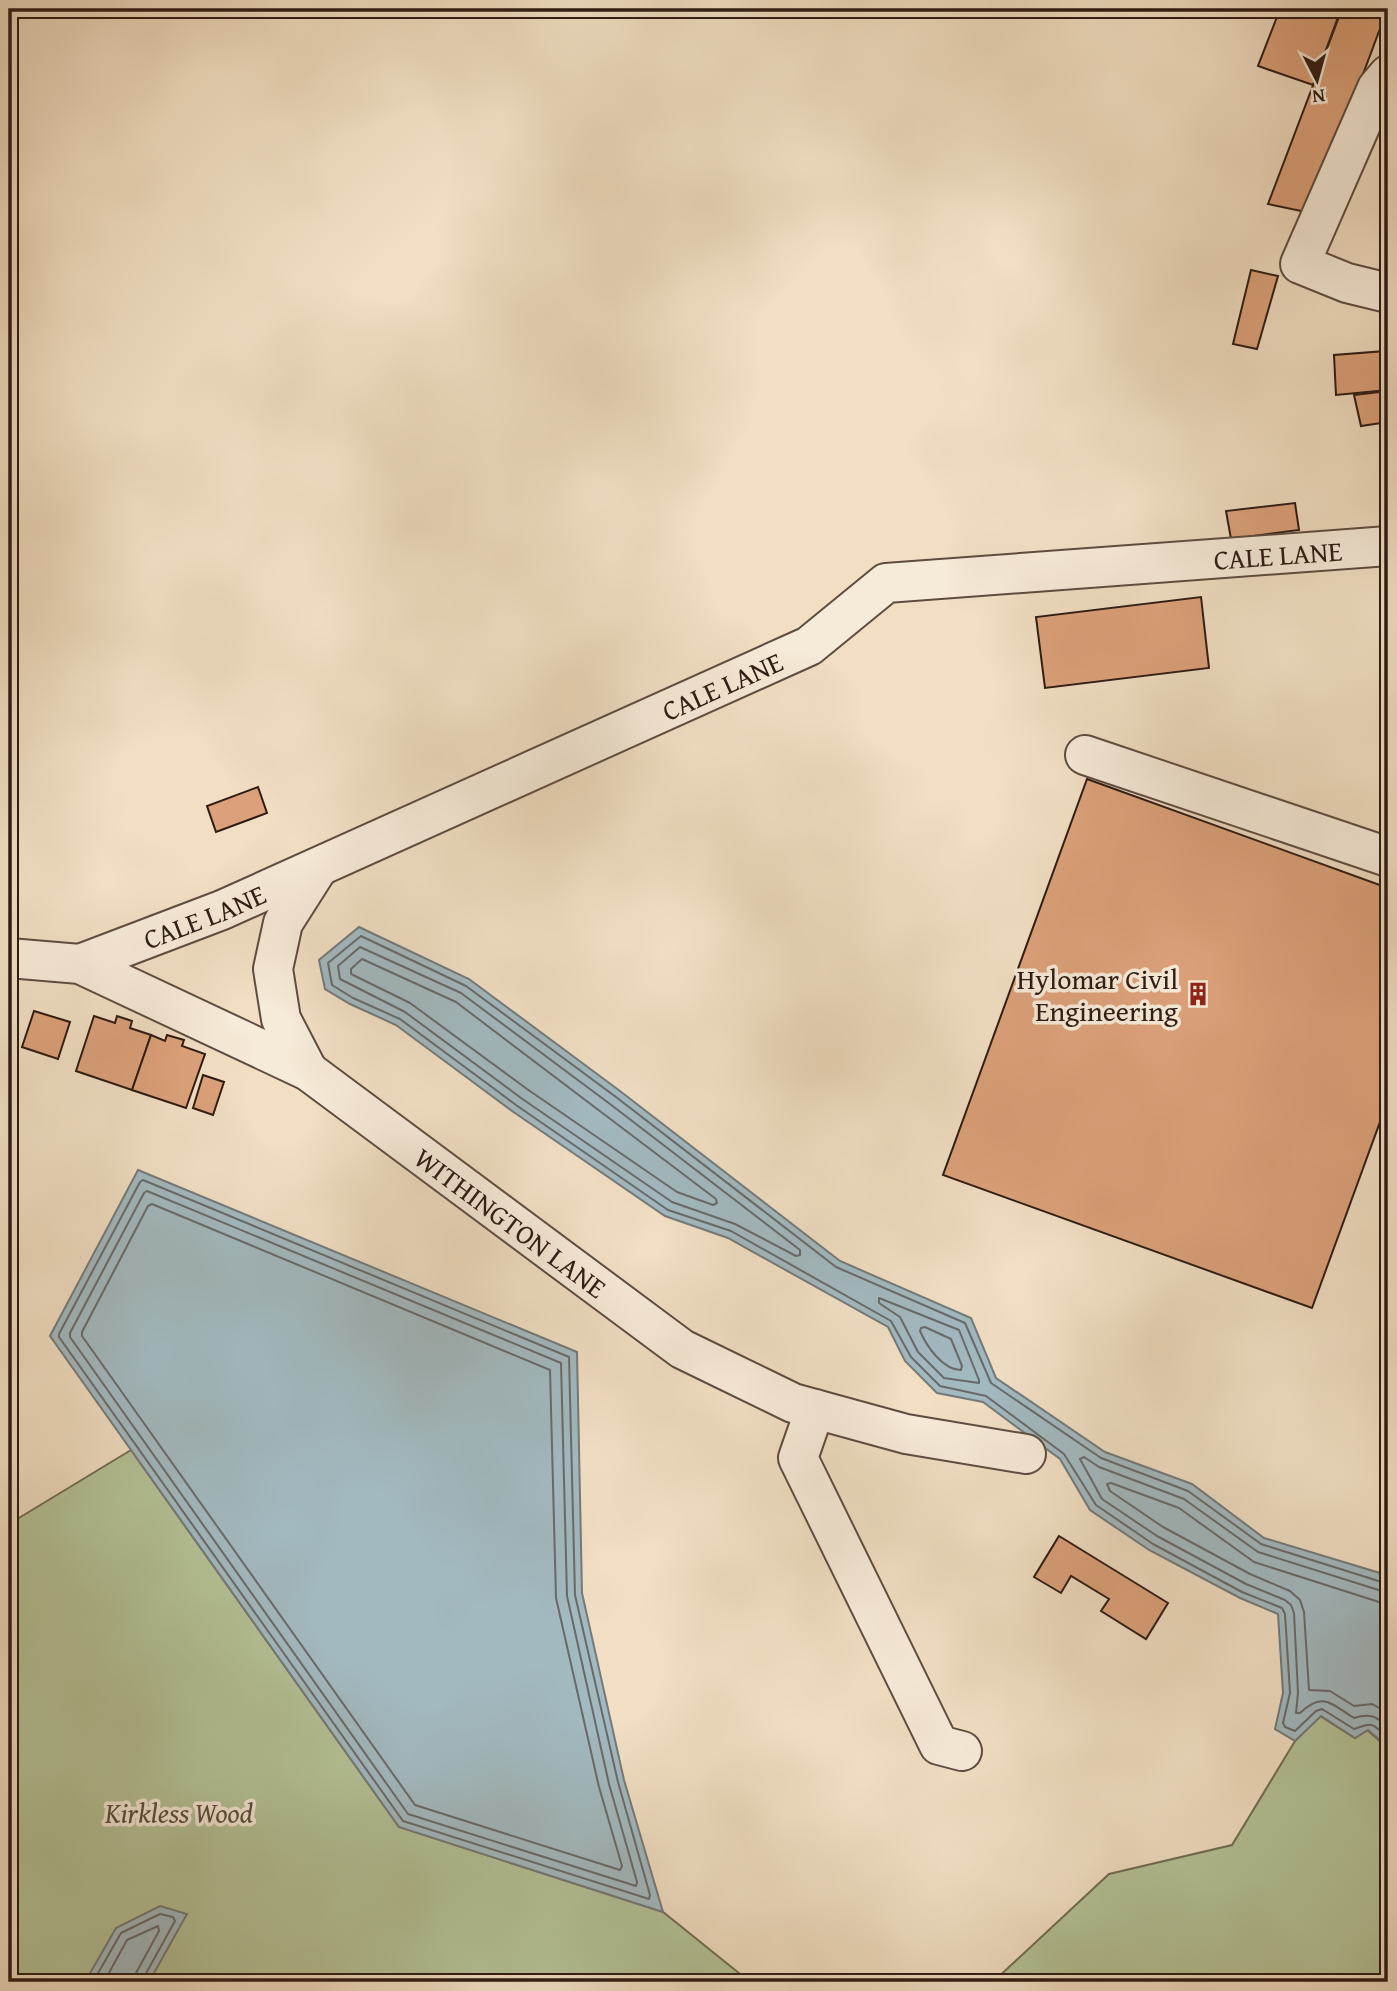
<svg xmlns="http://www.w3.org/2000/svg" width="1397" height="1991" font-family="'Gentium Book Plus',serif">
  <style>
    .green { fill: #b4c298; stroke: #716e56; stroke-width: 2 }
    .water { fill: #a2b9c0; stroke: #747a7b; stroke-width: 2 }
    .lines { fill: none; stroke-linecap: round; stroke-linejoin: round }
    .shore { stroke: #686a6a; stroke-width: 2 }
    .building { fill: #dca17a; stroke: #2e1b14; stroke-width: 2 }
    .minor-casing { stroke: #5f4c40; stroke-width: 42 }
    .minor { stroke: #f6ead8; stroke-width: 38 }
    .labels { text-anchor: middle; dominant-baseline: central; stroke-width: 7; stroke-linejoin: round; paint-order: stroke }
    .street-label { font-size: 28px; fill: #2e1b14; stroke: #f6ead8 }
    .poi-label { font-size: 28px; fill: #2e1b14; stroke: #f6ead8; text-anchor: end }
    .park-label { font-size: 28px; font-style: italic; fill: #564d3c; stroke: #f6ead8 }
  </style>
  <rect width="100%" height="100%" fill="#f1dec3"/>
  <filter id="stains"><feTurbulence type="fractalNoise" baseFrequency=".00286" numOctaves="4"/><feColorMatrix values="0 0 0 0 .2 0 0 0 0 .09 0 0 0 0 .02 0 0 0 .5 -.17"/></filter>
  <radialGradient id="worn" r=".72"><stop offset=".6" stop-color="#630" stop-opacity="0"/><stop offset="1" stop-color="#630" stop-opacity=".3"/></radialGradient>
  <g class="green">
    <polygon points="131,1450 399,1827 663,1912 750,1982 9,1982 9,1524"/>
    <polygon points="1320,1716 1355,1738 1367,1730 1388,1748 1388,1982 993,1982 1109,1874 1232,1845 1295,1741"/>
  </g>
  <g class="water">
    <polygon points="359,927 469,979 620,1091 840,1261 971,1318 996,1378 1105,1452 1192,1484 1264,1538 1380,1573 1388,1578 1388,1747 1368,1730 1355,1738 1321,1716 1295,1741 1275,1729 1283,1693 1278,1614 1240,1598 1149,1550 1090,1510 1060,1459 983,1402 937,1393 905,1361 888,1327 728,1238 665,1216 512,1111 396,1025 350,1004 325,989 319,960"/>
    <polygon points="138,1170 577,1352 582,1593 624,1780 663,1912 399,1827 50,1336"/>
    <polygon points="160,1906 187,1914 149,1982 85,1982 116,1928"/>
  </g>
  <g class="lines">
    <g class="shore">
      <polygon points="360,947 461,993 610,1104 800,1250 800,1255 796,1256 735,1224 672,1202 521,1098 405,1012 340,979 338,966"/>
      <polygon points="362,959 456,1002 716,1199 717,1203 713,1205 677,1192 527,1089 410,1003 351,974 351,969"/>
      <polygon points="143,1180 569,1357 575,1595 618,1782 650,1895 649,1899 403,1821 59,1337 59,1334 140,1182"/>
      <polygon points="147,1191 561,1363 567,1596 609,1784 637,1882 636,1886 408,1814 70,1337 70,1333 144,1193"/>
      <polygon points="152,1204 550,1370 556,1598 599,1787 622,1866 620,1870 415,1805 82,1336 82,1332 148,1206"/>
      <polygon points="879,1298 959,1330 979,1380 979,1383 944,1378 918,1352 900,1317 879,1303"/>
      <path d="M925 1327 951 1339 962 1366 961 1370C943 1370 927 1347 920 1331L921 1328Z"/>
      <path d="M1388 1584 1261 1544 1188 1491 1101 1458 991 1383 965 1323 836 1267 616 1097 466 986 361 936 328 963 332 985 353 998 400 1019 516 1105 668 1210 731 1231 891 1321 911 1357 940 1386 986 1396 1064 1454 1096 1505 1153 1544 1242 1592 1282 1608 1285 1614 1290 1693 1283 1723 1285 1727 1295 1731 1316 1711 1322 1709 1354 1729C1375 1721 1372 1724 1388 1738"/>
      <path d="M1388 1593 1258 1552 1184 1499 1099 1467 1084 1457 1080 1459 1102 1499 1157 1536 1246 1584 1285 1600 1291 1605 1294 1613 1298 1693 1296 1713H1300C1323 1691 1331 1704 1354 1718 1370 1713 1376 1716 1388 1727"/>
      <polyline points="1388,1603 1379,1602 1254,1562 1179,1508 1111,1483 1107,1484 1110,1491 1163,1527 1250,1574 1290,1591 1300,1600 1304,1612 1309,1690 1330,1691 1354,1706 1372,1704 1388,1713"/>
      <polyline points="93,1982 121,1933 160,1914 173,1917 175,1921 144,1977 143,1982"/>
      <polyline points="104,1982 127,1940 158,1926 159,1931 136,1973 134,1982"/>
    </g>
  </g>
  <g class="building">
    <polygon points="1280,9 1341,9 1313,85 1258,66"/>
    <polygon points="1342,9 1365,9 1384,18 1311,213 1268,204"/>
    <polygon points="1251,270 1278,276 1257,349 1233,344"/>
    <polygon points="1388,330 1388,390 1336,395 1334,355 1385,351 1380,331"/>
    <polygon points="1388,391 1388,422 1361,426 1354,395"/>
    <polygon points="1295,503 1299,530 1231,539 1226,511"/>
    <polygon points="1201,597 1209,668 1045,688 1036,617"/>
    <polygon points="1087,779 1388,888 1388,1100 1312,1308 943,1175"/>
    <polygon points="258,787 267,813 216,832 207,806"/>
    <polygon points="34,1011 70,1022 58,1059 22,1047"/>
    <polygon points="94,1016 115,1023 117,1016 132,1021 130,1028 151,1035 132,1090 76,1071"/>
    <polygon points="151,1035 165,1041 167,1035 184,1040 182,1046 205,1054 186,1108 132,1090"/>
    <polygon points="203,1075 224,1082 213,1115 193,1108"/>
    <polygon points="1059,1536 1168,1603 1146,1639 1101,1611 1109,1599 1071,1576 1061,1593 1034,1577"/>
  </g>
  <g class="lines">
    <g class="minor-casing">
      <g id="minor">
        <polyline points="1388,75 1377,88 1300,264 1347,283 1388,293"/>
        <polyline points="1085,755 1388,857"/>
        <path id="s1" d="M9 958 80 964 308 1071 682 1349 793 1403 906 1434 1026 1454"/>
        <path id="s2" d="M80 964 222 910 809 646 886 583 1388 546"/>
        <polyline points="308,1071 281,1019 273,969 283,923 318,868"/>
        <polyline points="815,1409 798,1458 939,1745 962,1751"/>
      </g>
    </g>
    <use href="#minor" class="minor"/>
  </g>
  <defs>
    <g id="building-bare" transform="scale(1.89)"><path d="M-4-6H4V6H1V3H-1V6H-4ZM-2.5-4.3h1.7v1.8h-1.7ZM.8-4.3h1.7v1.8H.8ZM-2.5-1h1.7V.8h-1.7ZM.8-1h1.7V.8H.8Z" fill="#8f2418" stroke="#f6ead8" stroke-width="2.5" paint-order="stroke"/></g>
  </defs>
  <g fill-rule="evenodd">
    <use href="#building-bare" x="1198" y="994"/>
  </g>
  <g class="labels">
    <g class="street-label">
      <text stroke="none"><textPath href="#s2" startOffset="1288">CALE LANE</textPath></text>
      <text stroke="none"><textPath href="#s2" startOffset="700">CALE LANE</textPath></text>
      <text stroke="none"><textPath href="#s2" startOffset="133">CALE LANE</textPath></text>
      <text stroke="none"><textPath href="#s1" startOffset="576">WITHINGTON LANE</textPath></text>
    </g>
    <g class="poi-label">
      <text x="1178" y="978">Hylomar Civil<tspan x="1178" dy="32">Engineering</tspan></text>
    </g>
    <g class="park-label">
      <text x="179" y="1812">Kirkless Wood</text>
    </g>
  </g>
  <rect width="1397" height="1991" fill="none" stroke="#f1dec3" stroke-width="35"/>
  <rect x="10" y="10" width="1376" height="1970" fill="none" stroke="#2e1b14" stroke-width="3.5"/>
  <rect x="18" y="18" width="1362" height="1956" fill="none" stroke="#2e1b14" stroke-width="2"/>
  <g transform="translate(1317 80) rotate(174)" stroke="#f6ead8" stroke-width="5" paint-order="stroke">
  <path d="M0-5L12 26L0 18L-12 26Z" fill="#2e1b14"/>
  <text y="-10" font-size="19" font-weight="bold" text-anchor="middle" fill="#2e1b14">N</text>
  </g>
  <rect width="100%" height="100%" filter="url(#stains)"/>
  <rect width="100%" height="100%" fill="url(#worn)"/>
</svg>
